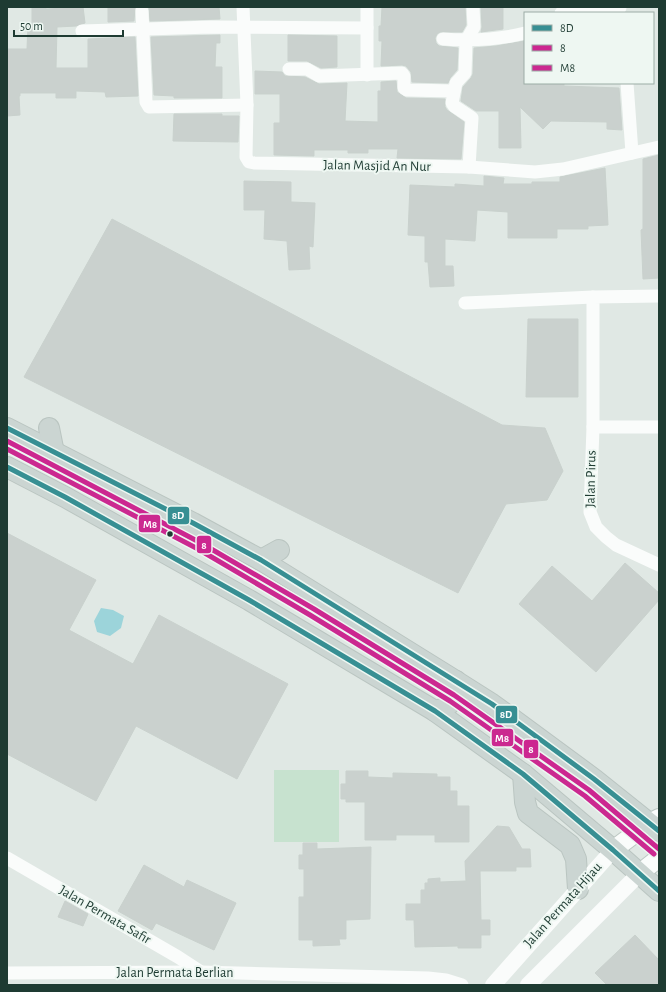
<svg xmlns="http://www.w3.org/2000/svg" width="666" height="992" font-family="'Alegreya Sans',sans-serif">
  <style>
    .green { fill: #c7e2cf }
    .water { fill: #9cd4da }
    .building { fill: #cad1ce; stroke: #c9d1cd }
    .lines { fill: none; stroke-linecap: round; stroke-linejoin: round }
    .secondary-casing { stroke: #bcc7c2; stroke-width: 20 }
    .primary-casing { stroke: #bac5c1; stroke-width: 22 }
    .minor { stroke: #fafcfb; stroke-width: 13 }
    .tertiary { stroke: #fafcfb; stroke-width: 16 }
    .secondary { stroke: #fafcfb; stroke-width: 18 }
    .primary { stroke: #cbd5d2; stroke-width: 20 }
    .bus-1-casing { stroke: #eef7f2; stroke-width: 8 }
    .bus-2-casing { stroke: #eef7f2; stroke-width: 8 }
    .bus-3-casing { stroke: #eef7f2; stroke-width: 8 }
    .bus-1 { stroke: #378f93; stroke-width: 5 }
    .bus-2 { stroke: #cc2790; stroke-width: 5 }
    .bus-3 { stroke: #cb2990; stroke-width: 5 }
    .bus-dot { fill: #1e3b32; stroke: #eef7f2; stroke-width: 1.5 }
    .labels { text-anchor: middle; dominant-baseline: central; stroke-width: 4; stroke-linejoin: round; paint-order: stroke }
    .street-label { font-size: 14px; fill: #1e3b32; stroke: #eef7f2 }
    .line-badge { stroke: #eef7f2; stroke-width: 1.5 }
    .badge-label { font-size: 11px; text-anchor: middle; font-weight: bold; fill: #fff }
  </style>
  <rect width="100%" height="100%" fill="#e0e8e4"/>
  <rect class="green" x="274" y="770" width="65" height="72"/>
  <polygon class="water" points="101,608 113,610 124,616 121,628 110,636 97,632 94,621"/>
  <g class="building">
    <polygon points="32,7 46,7 46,9 83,7 85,23 76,26 57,27 56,68 88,68 88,39 135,37 138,96 106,97 105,92 76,91 76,98 56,98 56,93 20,93 20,96 19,96 20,115 7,116 7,49 27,49 28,25 32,26"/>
    <polygon points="108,7 135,7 134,21 108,22"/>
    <polygon points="149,7 219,7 220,19 150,21"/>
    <polygon points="382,7 465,7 466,25 462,32 440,32 437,34 435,38 436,43 439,46 458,48 457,70 450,78 448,83 412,82 411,72 406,66 402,65 381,66 382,41 379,41 379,26 381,26"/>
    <polygon points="481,7 503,7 503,29 481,32 482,27"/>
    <polygon points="220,35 220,43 216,43 215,67 222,67 222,98 174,98 174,96 154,95 151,37"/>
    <polygon points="288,35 337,36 337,67 321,68 307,61 288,61"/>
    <polygon points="525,41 525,83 564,83 564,86 619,88 622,130 607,129 607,122 551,121 543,129 520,107 521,148 499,148 499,111 476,111 461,101 463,87 471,78 473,74 474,48 496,46"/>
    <polygon points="255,71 282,72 285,76 305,77 319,84 347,83 345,121 378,122 378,91 381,91 381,82 396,81 397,92 406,98 445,99 445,107 447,110 464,122 461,159 397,158 398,149 368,149 368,153 348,153 348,150 314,150 314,156 274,155 274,123 280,123 280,94 255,94"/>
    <polygon points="174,114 222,114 222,116 239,116 238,142 173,141"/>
    <polygon points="659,155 659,278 643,279 641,230 643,229 643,159"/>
    <polygon points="605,168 608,225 588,226 588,229 557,229 557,238 508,238 508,212 477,210 475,241 445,239 445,266 453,266 454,286 430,287 428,262 425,262 425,236 408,235 410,185 455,187 455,184 484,186 484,176 504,178 503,184 532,184 532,182 560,182 560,177"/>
    <polygon points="244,181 291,182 291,202 315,203 313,247 309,246 310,269 289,270 287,241 264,239 265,210 244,210"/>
    <polygon points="112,219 502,425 545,428 563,471 547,500 506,504 458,593 24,377"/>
    <polygon points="528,319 578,319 578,397 526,397"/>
    <polygon points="7,533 96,580 69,630 133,664 159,615 288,684 237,779 136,726 96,801 7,754"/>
    <polygon points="625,563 659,593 659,600 596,672 519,604 552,566 592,601"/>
    <polygon points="346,771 368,771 368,777 393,778 393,773 437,774 437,777 450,777 450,791 457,791 457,806 469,806 469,842 435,842 435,835 396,835 396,840 365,840 365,802 346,802 346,799 341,799 341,784 346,784"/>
    <polygon points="497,826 509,827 522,849 530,849 531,867 516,867 516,871 480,871 481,920 490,920 490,935 481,935 481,948 458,948 458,946 415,947 414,920 406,920 406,904 421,904 421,890 425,890 425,883 428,883 428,879 440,878 440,882 466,881 465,861"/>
    <polygon points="303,843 317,843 317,849 371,847 370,919 346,920 346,939 339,939 340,945 313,946 313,940 299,940 299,897 304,897 304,869 299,869 299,855 303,855"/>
    <polygon points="144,865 184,887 187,880 236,903 214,950 156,923 152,930 118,911"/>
    <polygon points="65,901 88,914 83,926 58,917"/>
    <polygon points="635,935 659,960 659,985 607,985 595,973"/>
  </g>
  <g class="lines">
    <g class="secondary-casing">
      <g id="secondary">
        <polyline points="613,850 649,823 659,818"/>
        <polyline points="640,873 659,858"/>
      </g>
    </g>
    <g class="primary-casing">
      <g id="primary">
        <polyline points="7,428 193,523 261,560 451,678 492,704 594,779 659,831"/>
        <polyline points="49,428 54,453"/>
        <polyline points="7,467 65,497 249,600 435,711 523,774 613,850 659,891"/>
        <polyline points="261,560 279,550"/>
        <path d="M435 711C453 708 454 697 456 681"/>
        <polyline points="523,774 525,802 528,813 570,845 576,859 578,889"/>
      </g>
    </g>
    <g class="minor">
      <polyline points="243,7 247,105 246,157 249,162 254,163 469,167 535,172 563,169 659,147"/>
      <polyline points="367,7 367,75"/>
      <polyline points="142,11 146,102 149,107 247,105"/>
      <polyline points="561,13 572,9 620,8"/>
      <polyline points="82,31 211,27 367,28"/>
      <path d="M443 39C471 41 498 40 525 33"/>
      <polyline points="289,69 307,69 319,76 402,73 404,76 404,88 407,90 454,91"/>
      <polyline points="627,83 632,153"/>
      <polyline points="469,167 472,118 454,106 452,103 456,83 465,73 466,41 474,27 473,7"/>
      <polyline points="659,296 593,297 593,427 590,512 596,527 606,537 616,545 659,565"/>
      <polyline points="465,303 593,297"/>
      <polyline points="593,427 659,427"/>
      <polyline points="7,858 178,957 201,972"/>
      <polyline points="7,973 201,972 428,978 446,980 462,985"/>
    </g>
    <g class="tertiary">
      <polyline points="493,985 613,850"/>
      <polyline points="528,985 640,873"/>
    </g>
    <use href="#secondary" class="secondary"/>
    <use href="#primary" class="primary"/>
    <g class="bus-1-casing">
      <g id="bus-1">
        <polyline points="7,428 193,523 261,560 492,704 594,779 659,831"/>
        <polyline points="7,467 65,497 249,600 435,711 523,774 613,850 659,891"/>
      </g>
    </g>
    <g class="bus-2-casing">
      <polyline id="bus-2" points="7,441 201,543 314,609 454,695 589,790 659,849"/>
    </g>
    <g class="bus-3-casing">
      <polyline id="bus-3" points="7,449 198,549 310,615 450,701 585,796 654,854"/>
    </g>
    <use href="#bus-1" class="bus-1"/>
    <use href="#bus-2" class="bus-2"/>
    <use href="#bus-3" class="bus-3"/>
  </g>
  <circle class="bus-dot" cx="170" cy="534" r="3.5"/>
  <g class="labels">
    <g class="street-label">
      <text transform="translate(377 166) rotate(1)">Jalan Masjid An Nur</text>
      <text transform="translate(591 479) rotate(-89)">Jalan Pirus</text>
      <text transform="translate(563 905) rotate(-48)">Jalan Permata Hijau</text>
      <text transform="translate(105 915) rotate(30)">Jalan Permata Safir</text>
      <text x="175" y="973">Jalan Permata Berlian</text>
    </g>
  </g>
  <g class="line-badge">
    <rect x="167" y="506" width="23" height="19" rx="4" fill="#378f93"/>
    <rect x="138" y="514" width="23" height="19" rx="4" fill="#cb2990"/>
    <rect x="196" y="535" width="16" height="19" rx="4" fill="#cc2790"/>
    <rect x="495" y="705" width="23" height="19" rx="4" fill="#378f93"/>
    <rect x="491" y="728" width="23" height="19" rx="4" fill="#cb2990"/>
    <rect x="523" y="739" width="16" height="20" rx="4" fill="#cc2790"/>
  </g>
  <g class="badge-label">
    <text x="178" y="519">8D</text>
    <text x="150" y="528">M8</text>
    <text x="204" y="549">8</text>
    <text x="506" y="718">8D</text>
    <text x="502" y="742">M8</text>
    <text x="531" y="753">8</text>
  </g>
  <rect width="666" height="992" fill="none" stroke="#1e3b32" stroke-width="16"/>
  <rect x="524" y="12" width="130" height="72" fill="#eef7f2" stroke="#9baca5"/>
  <rect x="532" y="25" width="20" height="6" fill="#378f93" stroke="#9baca5"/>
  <text x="560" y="32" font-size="12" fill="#1e3b32">8D</text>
  <rect x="532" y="45" width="20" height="6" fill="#cc2790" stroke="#9baca5"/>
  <text x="560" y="52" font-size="12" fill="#1e3b32">8</text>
  <rect x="532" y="65" width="20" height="6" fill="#cb2990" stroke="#9baca5"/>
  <text x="560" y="72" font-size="12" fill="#1e3b32">M8</text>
  <path d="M14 30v6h109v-6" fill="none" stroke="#1e3b32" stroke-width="2"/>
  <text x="20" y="30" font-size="12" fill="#1e3b32" stroke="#eef7f2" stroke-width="3" paint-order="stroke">50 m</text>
</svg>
